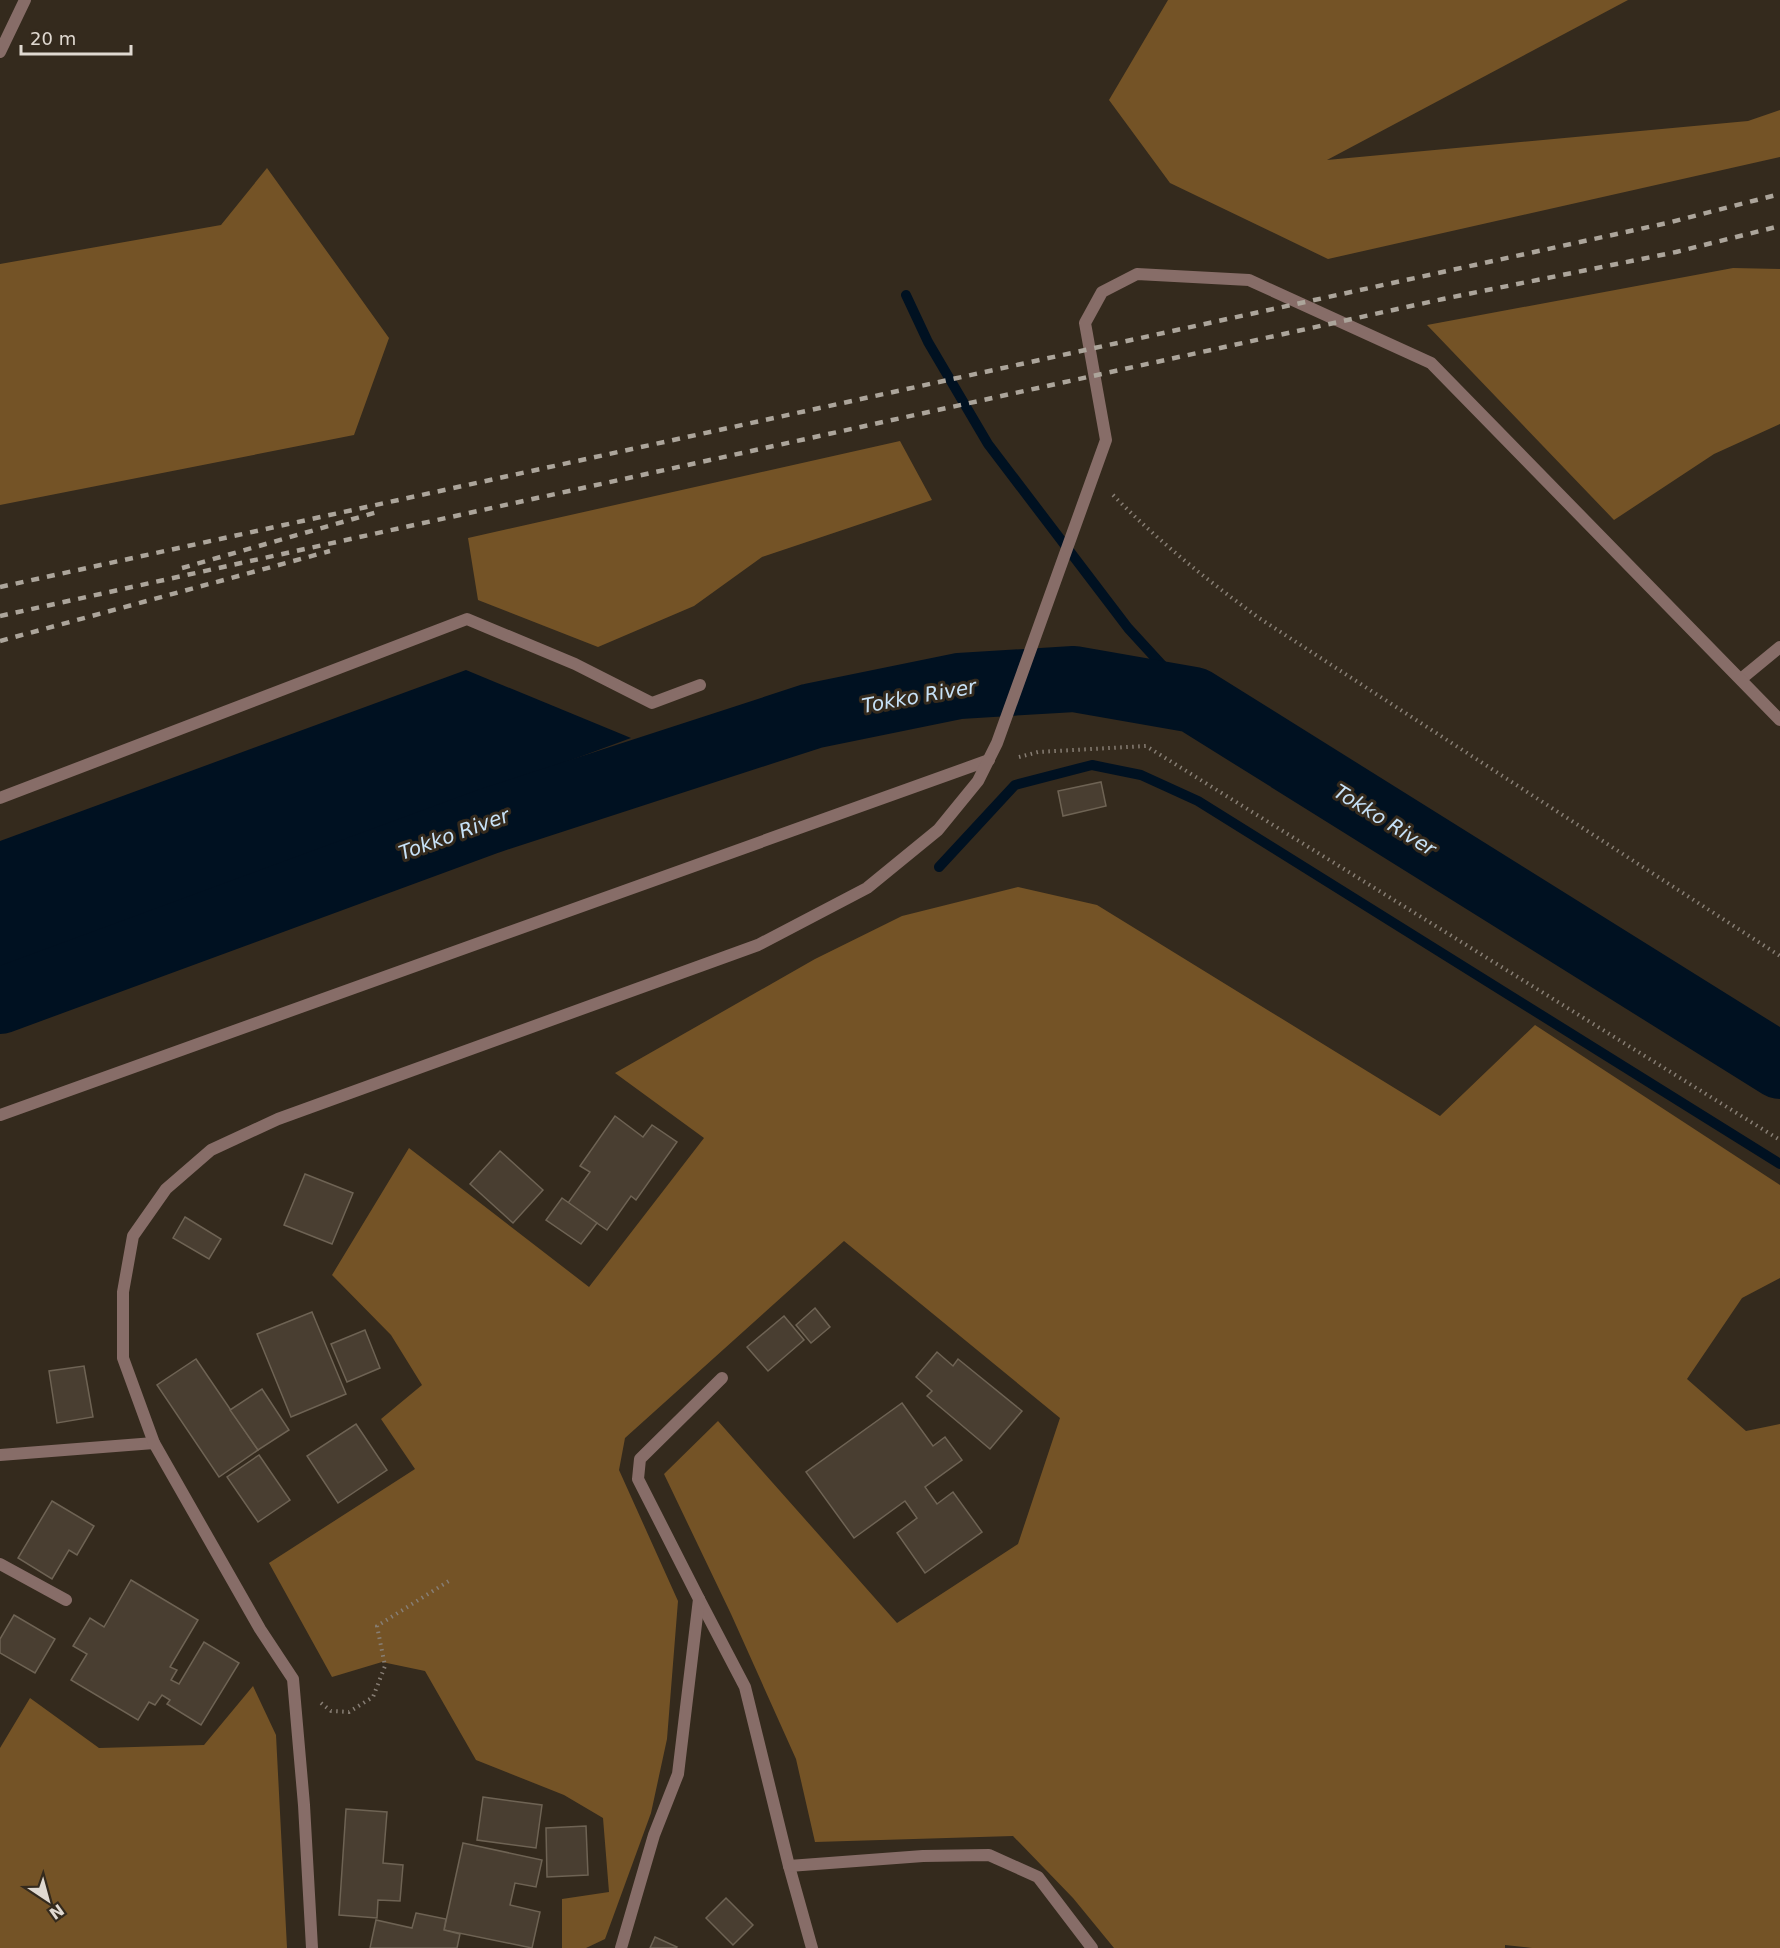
<svg xmlns="http://www.w3.org/2000/svg" width="1780" height="1948" font-family="'DejaVu Sans',sans-serif">
  <style>
    .forest { fill: #745326 }
    .water { fill: #001121 }
    .lines { fill: none; stroke-linecap: round; stroke-linejoin: round }
    .stream { stroke: #001121; stroke-width: 10 }
    .river { stroke: #001121; stroke-width: 66 }
    .building { fill: #493e31; stroke: #6e6354; stroke-width: 1.5 }
    .path { stroke: #877e74; stroke-width: 4; stroke-dasharray: 1.5 4.5; stroke-linecap: butt }
    .service { stroke: #876d68; stroke-width: 12 }
    .minor { stroke: #876d68; stroke-width: 12 }
    .rail { stroke: #aca59b; stroke-width: 4.5; stroke-dasharray: 8 8; stroke-linecap: butt }
    .labels { text-anchor: middle; dominant-baseline: central; stroke-width: 6; stroke-linejoin: round; paint-order: stroke }
    .water-label { font-size: 20px; font-style: italic; fill: #c7e2f8; stroke: #342a1d }
  </style>
  <rect width="100%" height="100%" fill="#342a1d"/>
  <g class="forest">
    <polygon points="1168,0 1628,0 1327,160 1748,121 1780,110 1780,157 1328,259 1170,183 1109,100"/>
    <polygon points="267,168 389,338 354,435 0,505 0,264 221,225"/>
    <polygon points="1733,268 1780,269 1780,424 1714,454 1614,520 1427,325"/>
    <polygon points="900,441 932,500 762,557 694,606 598,647 478,600 468,538"/>
    <polygon points="1018,887 1097,905 1440,1116 1535,1025 1780,1185 1780,1278 1742,1298 1687,1379 1746,1431 1780,1424 1780,1948 1532,1948 1505,1945 1505,1948 1114,1948 1073,1898 1013,1836 815,1842 796,1759 731,1614 664,1474 718,1421 897,1623 1018,1544 1060,1418 844,1241 625,1438 619,1470 678,1601 667,1739 651,1813 605,1939 586,1948 562,1948 562,1899 609,1892 603,1818 564,1795 476,1760 425,1671 382,1662 332,1677 269,1563 415,1469 381,1419 422,1385 391,1335 332,1275 409,1148 589,1287 704,1138 615,1073 815,959 902,916"/>
    <polygon points="253,1686 276,1735 287,1948 0,1948 0,1748 30,1698 99,1748 204,1745"/>
  </g>
  <polygon class="water" points="466,670 631,738 0,971 0,841"/>
  <g class="lines">
    <g class="stream">
      <polyline points="906,295 928,342 988,444 1128,628 1194,700"/>
      <polyline points="939,867 1015,785 1092,765 1141,775 1198,801 1780,1164"/>
    </g>
    <polyline class="river" points="0,1001 489,821 812,716 959,686 1074,679 1194,700 1780,1066"/>
  </g>
  <g class="building">
    <polygon points="1101,782 1106,806 1063,816 1058,791"/>
    <polygon points="615,1116 643,1137 652,1125 677,1142 636,1200 631,1196 607,1230 568,1203 590,1172 580,1166"/>
    <polygon points="500,1151 543,1190 513,1223 470,1184"/>
    <polygon points="305,1174 353,1193 332,1244 284,1225"/>
    <polygon points="562,1198 597,1223 581,1244 546,1220"/>
    <polygon points="185,1217 221,1239 209,1259 173,1238"/>
    <polygon points="815,1308 830,1327 811,1343 796,1325"/>
    <polygon points="312,1312 346,1394 291,1417 257,1334"/>
    <polygon points="784,1316 804,1340 768,1371 747,1347"/>
    <polygon points="365,1330 380,1368 347,1382 331,1344"/>
    <polygon points="937,1352 953,1366 958,1359 1022,1411 990,1449 927,1396 932,1391 916,1377"/>
    <polygon points="196,1359 258,1450 219,1477 157,1385"/>
    <polygon points="84,1366 93,1417 57,1423 49,1371"/>
    <polygon points="262,1389 289,1430 258,1450 230,1410"/>
    <polygon points="902,1403 933,1446 945,1437 962,1460 925,1487 937,1504 953,1492 982,1532 925,1573 897,1533 917,1518 905,1501 854,1538 806,1472"/>
    <polygon points="356,1424 387,1470 338,1503 307,1456"/>
    <polygon points="259,1455 290,1500 258,1522 227,1477"/>
    <polygon points="52,1501 94,1526 77,1555 69,1550 52,1579 18,1558"/>
    <polygon points="131,1580 198,1620 170,1667 177,1670 171,1680 179,1684 204,1642 239,1663 201,1725 167,1704 170,1700 162,1695 155,1705 149,1702 138,1720 71,1680 87,1654 73,1646 90,1618 104,1627"/>
    <polygon points="14,1615 55,1639 35,1673 0,1653 0,1639"/>
    <polygon points="483,1797 542,1805 536,1848 477,1840"/>
    <polygon points="346,1809 387,1812 383,1863 403,1865 400,1901 378,1900 377,1918 339,1915"/>
    <polygon points="586,1826 588,1875 547,1877 546,1828"/>
    <polygon points="463,1843 542,1860 536,1887 515,1883 510,1905 540,1912 532,1948 444,1930"/>
    <polygon points="726,1898 753,1925 733,1945 706,1918"/>
    <polygon points="416,1913 446,1919 444,1930 460,1934 457,1948 370,1948 376,1920 412,1928"/>
    <polygon points="655,1937 677,1947 676,1948 650,1948"/>
  </g>
  <g class="lines">
    <g class="path">
      <path d="M1113 495C1158 541 1207 580 1259 618L1780 956"/>
      <polyline points="1019,757 1038,752 1146,746 1780,1140"/>
      <polyline points="321,1703 331,1711 349,1712 373,1697 385,1666 377,1626 452,1579"/>
    </g>
    <g class="service">
      <polyline points="0,52 25,0"/>
      <polyline points="1741,679 1780,647"/>
      <polyline points="0,798 467,619 575,664 652,703 700,685"/>
      <polyline points="0,1115 989,760"/>
      <polyline points="0,1564 66,1600"/>
      <polyline points="699,1599 745,1687 789,1866 812,1948"/>
      <polyline points="789,1866 923,1856 989,1855 1038,1877 1092,1948"/>
      <polyline points="621,1948 654,1835 678,1774 699,1599 638,1479 640,1459 722,1378"/>
    </g>
    <g class="minor">
      <polyline points="0,1455 154,1443"/>
      <polyline points="312,1948 304,1805 293,1679 260,1629 154,1443 123,1358 123,1292 133,1236 166,1189 211,1150 278,1119 758,945 867,888 938,830 978,781 997,743 1106,440 1085,323 1102,292 1137,274 1249,280 1431,363 1780,720"/>
    </g>
    <g class="rail">
      <polyline points="182,568 381,511"/>
      <polyline points="0,587 1667,223 1780,194"/>
      <polyline points="0,616 1443,299 1676,252 1780,226"/>
      <polyline points="0,641 330,551"/>
    </g>
  </g>
  <g class="labels">
    <g class="water-label">
      <text transform="translate(919 696) rotate(-10)">Tokko River</text>
      <text transform="translate(1385 820) rotate(32)">Tokko River</text>
      <text transform="translate(454 834) rotate(-20)">Tokko River</text>
    </g>
  </g>
  <g transform="translate(48 1900) rotate(144)" stroke="#342a1d" stroke-width="4.5" paint-order="stroke">
  <path d="M0-4.5L10 22L0 15L-10 22Z" fill="#e0d9d1"/>
  <text y="-9" font-size="16" font-weight="bold" text-anchor="middle" fill="#e0d9d1">N</text>
  </g>
  <path d="M21 45v9h110v-9" fill="none" stroke="#e0d9d1" stroke-width="3"/>
  <text x="30" y="45" font-size="18" fill="#e0d9d1" stroke="#342a1d" stroke-width="4.5" paint-order="stroke">20 m</text>
</svg>
